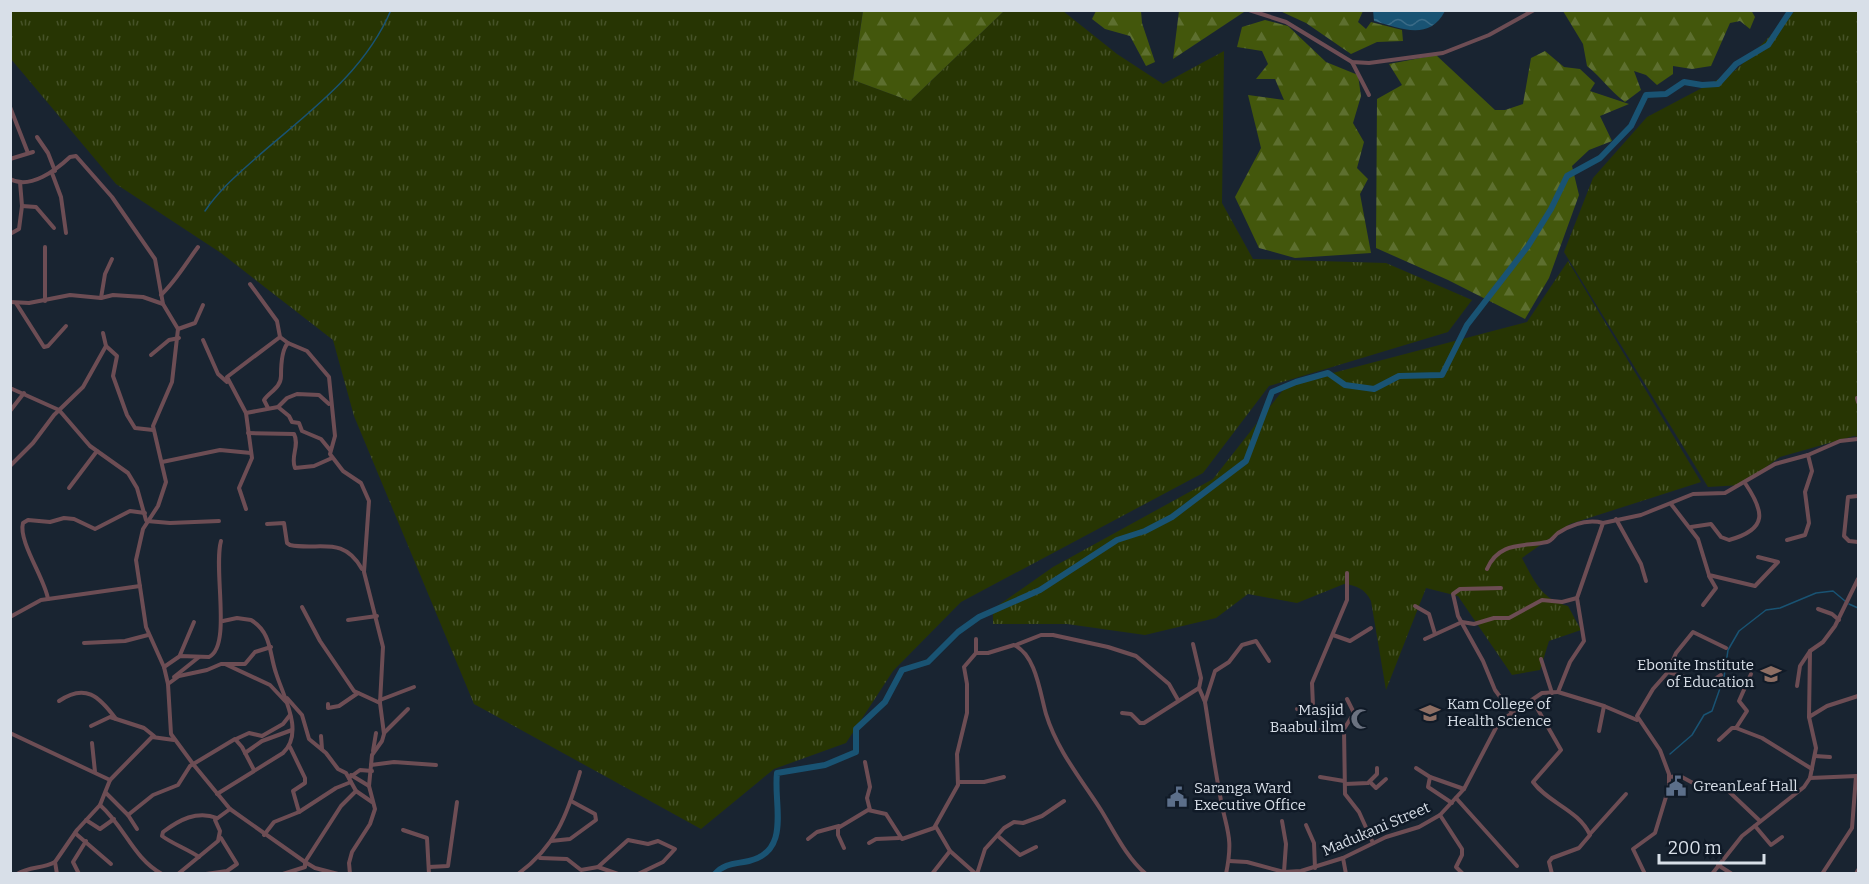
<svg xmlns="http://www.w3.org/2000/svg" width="1869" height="884" font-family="Bitter,serif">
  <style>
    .grass { fill: url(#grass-tufts) }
    .forest { fill: url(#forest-firs) }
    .water { fill: url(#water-waves) }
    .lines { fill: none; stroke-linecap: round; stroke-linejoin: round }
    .stream { stroke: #195373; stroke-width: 1.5 }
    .river { stroke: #195373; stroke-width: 6 }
    .minor { stroke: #6d4d54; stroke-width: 4 }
    .labels { text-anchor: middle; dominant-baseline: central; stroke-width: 5; stroke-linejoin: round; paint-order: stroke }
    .poi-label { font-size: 15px; fill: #d8dfe8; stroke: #101a27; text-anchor: start }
    .street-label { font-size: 15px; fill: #d8dfe8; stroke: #101a27 }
  </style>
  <defs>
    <pattern id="grass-tufts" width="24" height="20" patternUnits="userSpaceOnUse" patternTransform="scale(1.5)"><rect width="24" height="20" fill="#273503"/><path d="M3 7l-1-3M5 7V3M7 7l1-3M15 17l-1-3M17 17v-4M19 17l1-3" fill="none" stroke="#465228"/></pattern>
    <pattern id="forest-firs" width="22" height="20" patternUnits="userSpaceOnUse" patternTransform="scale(1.5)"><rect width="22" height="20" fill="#43570c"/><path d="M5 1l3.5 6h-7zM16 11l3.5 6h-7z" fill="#5d6f2f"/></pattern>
    <pattern id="water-waves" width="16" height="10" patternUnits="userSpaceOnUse" patternTransform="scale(1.5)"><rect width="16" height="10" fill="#195373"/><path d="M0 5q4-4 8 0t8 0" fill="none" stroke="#3a6b87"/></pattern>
  </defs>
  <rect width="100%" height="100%" fill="#192431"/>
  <g class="grass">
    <polygon points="863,10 853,80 910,101 1004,11 1063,11 1117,54 1163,84 1224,51 1222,203 1253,259 1386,263 1472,300 1448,332 1269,386 1203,473 961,602 893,671 846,743 774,769 701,829 474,704 354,416 333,340 221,253 116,184 11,59 11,11"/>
    <polygon points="1795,11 1858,11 1858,437 1854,436 1780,457 1741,485 1708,487 1564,252 1593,178 1647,117 1736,70"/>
    <path d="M1568 261 1701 482 1570 524 1522 558C1534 581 1542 600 1568 606L1581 630 1549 641 1540 670 1512 675 1458 596 1426 588 1386 690 1371 601C1365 589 1356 585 1344 584L1297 603 1248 594 1216 618 1145 635 1067 624H993V609L1053 567 1213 479 1287 385 1527 322Z"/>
  </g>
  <g class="forest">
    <path d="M1605 10H1751L1755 17 1750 29 1740 21 1730 23 1711 66 1692 69 1673 66V74L1657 85 1646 75 1634 71 1641 90 1625 102C1609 90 1602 78 1587 66L1583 44 1563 11Z"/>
    <polygon points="863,11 863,10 1004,11 910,101 853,80"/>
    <polygon points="1096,11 1141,11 1142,23 1155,62 1146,66 1130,36 1105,29 1092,19"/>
    <polygon points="1179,11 1243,10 1244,12 1173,59"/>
    <polygon points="1280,11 1363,11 1358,22 1366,29 1371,22 1402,30 1403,41 1377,42 1351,54 1306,23"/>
    <polygon points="1265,20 1288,26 1326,62 1358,75 1361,96 1353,123 1364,142 1357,168 1368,179 1360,194 1371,253 1295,258 1259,248 1235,197 1261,148 1248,95 1284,100 1275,79 1256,79 1268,64 1262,51 1237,47 1242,27"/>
    <polygon points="1545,51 1564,67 1580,69 1595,83 1590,91 1629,104 1600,116 1612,141 1589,150 1572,166 1579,195 1549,278 1525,319 1448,280 1376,248 1377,99 1402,85 1389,64 1436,55 1495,110 1505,110 1523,104 1531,58"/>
  </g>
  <path class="water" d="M1373 10H1445V11C1429 42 1400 28 1374 21Z"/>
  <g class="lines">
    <g class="stream">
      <path d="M205 211C219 190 237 175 256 158 306 114 364 74 391 10"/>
      <polyline points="1849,604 1858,608"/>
      <polyline points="1670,754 1692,735 1704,715 1712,711 1724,677 1728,650 1739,631 1766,610 1780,608 1816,593 1833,591 1845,601"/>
    </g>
    <path class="river" d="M715 874C724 863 736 864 749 861 792 851 773 803 777 773L825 765 856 752V729L885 702 902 670 928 662 958 632 979 617 1040 590 1117 540 1145 531 1172 517 1246 461 1272 392 1296 382 1328 373 1345 385 1374 389 1399 376 1442 375 1467 325 1528 246 1551 209 1567 176 1600 158 1631 126 1646 95 1666 94 1684 82 1702 85 1718 84 1736 64 1768 45 1791 10"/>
    <g class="minor">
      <polyline points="1249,10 1286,22 1352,62 1369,63 1443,53 1489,35 1534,10"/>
      <polyline points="1352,62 1369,95"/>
      <polyline points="10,107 28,153"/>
      <polyline points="37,137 48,153 55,171"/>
      <polyline points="10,159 33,152"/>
      <polyline points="52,173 61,197 66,233"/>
      <path d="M10 179C30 190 56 170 70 157L76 156 112 197 155 259 163 304 178 329 172 382 153 426 166 482 158 506 143 529 136 560 146 627 164 667 168 684 171 734 193 764 230 809 305 862 315 868 338 874"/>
      <polyline points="22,206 36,207 54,228"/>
      <polyline points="10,234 19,229 22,206 20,182"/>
      <polyline points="250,284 277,321 280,337 288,343 307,351 329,377 335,436 330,454 343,471 361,483 369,501 364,572 383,647 380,703 384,734 382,741 372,755 369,786 375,809 370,824 352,852 349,863 350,874"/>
      <path d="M161 295C176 281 186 263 198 247"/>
      <polyline points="101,298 105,274 112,259"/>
      <polyline points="45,301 45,247"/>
      <polyline points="10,302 29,303 70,295 101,298 113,295 143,297 163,304"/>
      <polyline points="16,303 44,347 48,346 66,326"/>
      <polyline points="178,329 195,323 203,305"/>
      <polyline points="203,340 218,374 227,382"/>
      <polyline points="106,346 117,356 113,376 127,415 135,428 153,430"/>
      <polyline points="151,355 169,340 179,338"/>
      <polyline points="10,388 59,410 90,446 128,473 137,488 146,520"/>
      <polyline points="1857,398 1858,402"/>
      <polyline points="278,407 289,416 292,422 299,423 302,431 321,439 330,450"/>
      <path d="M268 408 264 400C269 392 281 388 281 376 281 367 281 350 288 343"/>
      <polyline points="10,411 24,393"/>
      <polyline points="246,413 278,407 287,398 297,394 319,395 329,404"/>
      <path d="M248 433 294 434C300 445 290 457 295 468L314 466 332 458"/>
      <polyline points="162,462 220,450 251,453"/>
      <polyline points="10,466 33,443 54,415 83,387 106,346 103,333"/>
      <polyline points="69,488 97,451"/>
      <polyline points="1858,496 1848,497 1844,536 1849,541 1858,542"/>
      <polyline points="1671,504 1698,539 1709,575 1755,586 1778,562 1758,557"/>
      <polyline points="246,509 239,488 252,458 246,413 227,377 280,337"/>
      <polyline points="1616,519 1641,564 1646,581"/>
      <polyline points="147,521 170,523 219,521"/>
      <path d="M267 524 284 523 287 543 290 545C319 551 343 535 362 569"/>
      <path d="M1691 527 1711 524 1721 537 1729 540C1769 529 1764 511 1745 483"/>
      <polyline points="1787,540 1805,535 1809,523 1805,492 1812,471 1808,455"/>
      <path d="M1487 569C1499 541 1524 547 1547 542 1552 541 1554 536 1558 533 1571 525 1588 519 1603 523"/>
      <polyline points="1501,588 1460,589 1453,594 1458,616 1483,661 1495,690 1512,713"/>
      <path d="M48 599C45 579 18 541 23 523L28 520 50 522 64 518 74 519 95 529 130 511 145 513"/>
      <polyline points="1703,605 1716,588 1709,576"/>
      <polyline points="1415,606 1429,614 1435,634"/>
      <polyline points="302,607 320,641 354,691 380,703"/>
      <polyline points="1818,609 1832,614 1839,620"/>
      <polyline points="10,617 41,600 140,586"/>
      <polyline points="348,620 377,616"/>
      <polyline points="1333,635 1350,641 1371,628"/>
      <polyline points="1425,639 1462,622 1474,624 1494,618 1509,618 1542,600 1562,602 1577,598"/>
      <polyline points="84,643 125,641 148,635"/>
      <polyline points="1016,645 1041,635 1053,635 1108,647 1136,656 1169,684 1178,700"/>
      <path d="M976 653H988L1014 645C1036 655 1040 693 1046 714 1057 750 1081 779 1101 810 1114 831 1126 857 1146 874"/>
      <polyline points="180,655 194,622"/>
      <polyline points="1541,659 1552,693"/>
      <polyline points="225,664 270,685 286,702"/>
      <path d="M164 667 180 656 209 657C232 646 213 569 221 541"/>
      <polyline points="1668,672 1689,678 1703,687 1721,675"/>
      <polyline points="174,677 199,657"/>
      <polyline points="168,684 179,676 207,670 221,664 245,664 255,652 271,647"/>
      <polyline points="1797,686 1800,666 1810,651"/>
      <path d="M1199 688 1205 702C1210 733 1214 764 1220 795 1226 831 1234 835 1226 874"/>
      <polyline points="1558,692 1604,706 1637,720"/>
      <polyline points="10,697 10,702"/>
      <polyline points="287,698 302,715 309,739 326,753 338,769 346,773 356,791 372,802"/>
      <polyline points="1347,699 1354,713 1344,729 1345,794 1359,812 1373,843"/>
      <polyline points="380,700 414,687"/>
      <path d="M59 701C85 683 99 696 116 719"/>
      <path d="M1533 701 1561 750 1533 782C1548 803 1579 810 1590 835L1579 848 1552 858 1549 862 1552 874"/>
      <polyline points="1205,702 1215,671 1229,662 1242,645 1256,641 1269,661"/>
      <polyline points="328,704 328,708 339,706 358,693"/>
      <polyline points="1297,709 1313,706 1312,683 1347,600 1347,573"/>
      <polyline points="1122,713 1131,714 1140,723 1144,723 1199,688 1201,678 1193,644"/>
      <polyline points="1809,717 1827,706 1858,696"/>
      <polyline points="91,726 110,717 144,728 154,736"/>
      <polyline points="1736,728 1747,711 1739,701 1751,674"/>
      <polyline points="1305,731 1344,729"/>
      <polyline points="1599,731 1604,706"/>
      <polyline points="10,733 110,780 152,737 174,740"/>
      <polyline points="384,733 408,709"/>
      <polyline points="321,736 322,749"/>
      <polyline points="236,739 249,733 262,736 283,724 290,715"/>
      <polyline points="1719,740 1732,728 1736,728 1762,738 1812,769"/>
      <polyline points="92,743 95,772"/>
      <polyline points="373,751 376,733"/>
      <polyline points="245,753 262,741 292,730"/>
      <polyline points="1815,756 1830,757"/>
      <polyline points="865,762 870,787 867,798 870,810"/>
      <polyline points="371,765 394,762 436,765"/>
      <polyline points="1416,768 1430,777 1428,787 1452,803"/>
      <polyline points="351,775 369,786"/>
      <polyline points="1320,777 1344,781"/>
      <polyline points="1430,777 1464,789"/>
      <polyline points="1669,777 1680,776 1706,790"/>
      <polyline points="349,778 360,770 372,771"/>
      <polyline points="1810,778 1857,776"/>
      <polyline points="959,782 984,782 1004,777"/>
      <polyline points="1370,782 1376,788 1386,779"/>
      <polyline points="1345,784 1368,783 1377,774 1377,768"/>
      <polyline points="1721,784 1760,821"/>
      <polyline points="106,793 128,815 137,829"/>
      <path d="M217 794 283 753C305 732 283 696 276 673 269 653 272 633 251 620L237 618 223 621"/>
      <polyline points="1456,798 1517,866"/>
      <path d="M100 805C125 827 133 858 162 874"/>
      <polyline points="299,812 336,788 351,782"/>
      <polyline points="128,815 153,795 178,785 190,766 235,739 242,747 254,770"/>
      <polyline points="1440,815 1462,849 1462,855 1456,867 1463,874"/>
      <polyline points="86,820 100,829 114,819"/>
      <polyline points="1282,821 1286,844 1284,872"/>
      <polyline points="1306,825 1314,843 1315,868"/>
      <polyline points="1755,826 1771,845 1782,837"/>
      <polyline points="936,827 950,851 976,874"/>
      <polyline points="403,830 427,838 429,874"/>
      <polyline points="75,833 111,864"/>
      <polyline points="1590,834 1626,794"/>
      <polyline points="264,835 274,822 299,812 293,791 305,783 305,778 290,747"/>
      <polyline points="998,836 1020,855 1036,847"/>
      <polyline points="808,839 817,832 839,826"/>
      <polyline points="551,841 570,839 596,820 595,814 571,801"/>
      <polyline points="869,843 876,839 899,838"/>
      <polyline points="844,848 838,835 838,828 868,810 886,814 902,839 934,828 958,785 957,754 967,713 967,684 964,667 976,653 976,639"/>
      <path d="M199 857C187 849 173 844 162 836L163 832C179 820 197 810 217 818"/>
      <polyline points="540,858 567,859 581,870 598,867 618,874"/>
      <polyline points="1343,858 1346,874"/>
      <polyline points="1229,861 1247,862 1284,872 1301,871 1343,858 1386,837 1419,827 1440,815 1464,789 1499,722 1542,693 1558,692 1570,662 1584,641 1577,598 1603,523 1641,515 1693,494 1725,493 1775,464 1808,455 1840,441 1858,439"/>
      <polyline points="1718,865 1732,874"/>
      <polyline points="429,867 448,866 457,802"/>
      <polyline points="598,867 628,840 648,844 658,841 675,849 663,862 638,874"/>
      <path d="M17 874C30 866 42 869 55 862"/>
      <polyline points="57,874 55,862 77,830 100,805 110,780"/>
      <polyline points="79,874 73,862 86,841"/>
      <polyline points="178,874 218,841 220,831 215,820 230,809"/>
      <polyline points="206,874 227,871 237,864 221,838"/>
      <polyline points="283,874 305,867 305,862 341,806 356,791"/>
      <path d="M518 874C556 846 567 815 580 772"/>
      <polyline points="932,874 950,851"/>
      <polyline points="977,874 985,849 1004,828 1014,822 1023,823 1042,816 1064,801"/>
      <polyline points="1645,874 1633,849 1655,833 1669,787 1669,774 1660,750 1637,716 1653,689 1668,672 1676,653 1693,632 1726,648"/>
      <polyline points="1712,874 1742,836 1804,787 1810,778 1816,748 1809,717 1810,651 1823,642 1835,626 1858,579"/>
      <polyline points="1822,874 1852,828 1856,776"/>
      <polyline points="1856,874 1858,870"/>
    </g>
  </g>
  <defs>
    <g id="university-bare" transform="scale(1.62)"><path d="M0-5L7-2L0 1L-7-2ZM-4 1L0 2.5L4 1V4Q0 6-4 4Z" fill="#8d6e63" stroke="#101a27" stroke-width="2.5" paint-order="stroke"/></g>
    <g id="mosque-bare" transform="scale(1.62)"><path d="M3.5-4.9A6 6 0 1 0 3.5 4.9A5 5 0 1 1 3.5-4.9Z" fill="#6b7280" stroke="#101a27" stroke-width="2.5" paint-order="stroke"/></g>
    <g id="civic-bare" transform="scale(1.62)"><path d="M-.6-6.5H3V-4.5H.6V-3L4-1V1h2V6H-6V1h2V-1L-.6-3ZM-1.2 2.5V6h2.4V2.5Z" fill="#5c6f8a" stroke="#101a27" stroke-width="2.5" paint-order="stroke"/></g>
  </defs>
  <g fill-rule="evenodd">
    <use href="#university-bare" x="1771" y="674"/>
    <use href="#university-bare" x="1430" y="713"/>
    <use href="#mosque-bare" x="1361" y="719"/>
    <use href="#civic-bare" x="1676" y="786"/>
    <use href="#civic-bare" x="1177" y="797"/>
  </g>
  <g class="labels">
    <g class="poi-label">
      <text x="1754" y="665" text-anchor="end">Ebonite Institute<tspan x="1754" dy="17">of Education</tspan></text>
      <text x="1447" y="704">Kam College of<tspan x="1447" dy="17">Health Science</tspan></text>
      <text x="1344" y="710" text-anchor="end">Masjid<tspan x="1344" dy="17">Baabul ilm</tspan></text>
      <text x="1693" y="786">GreanLeaf Hall</text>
      <text x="1194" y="788">Saranga Ward<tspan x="1194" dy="17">Executive Office</tspan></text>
    </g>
    <g class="street-label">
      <text transform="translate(1376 829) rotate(-23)">Madukani Street</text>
    </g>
  </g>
  <rect width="1869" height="884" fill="none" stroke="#d8dfe8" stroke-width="24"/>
  <path d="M1659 854v9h105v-9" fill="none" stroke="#d8dfe8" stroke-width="3"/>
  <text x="1668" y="854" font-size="18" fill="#d8dfe8" stroke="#101a27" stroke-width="4.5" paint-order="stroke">200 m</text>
</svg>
